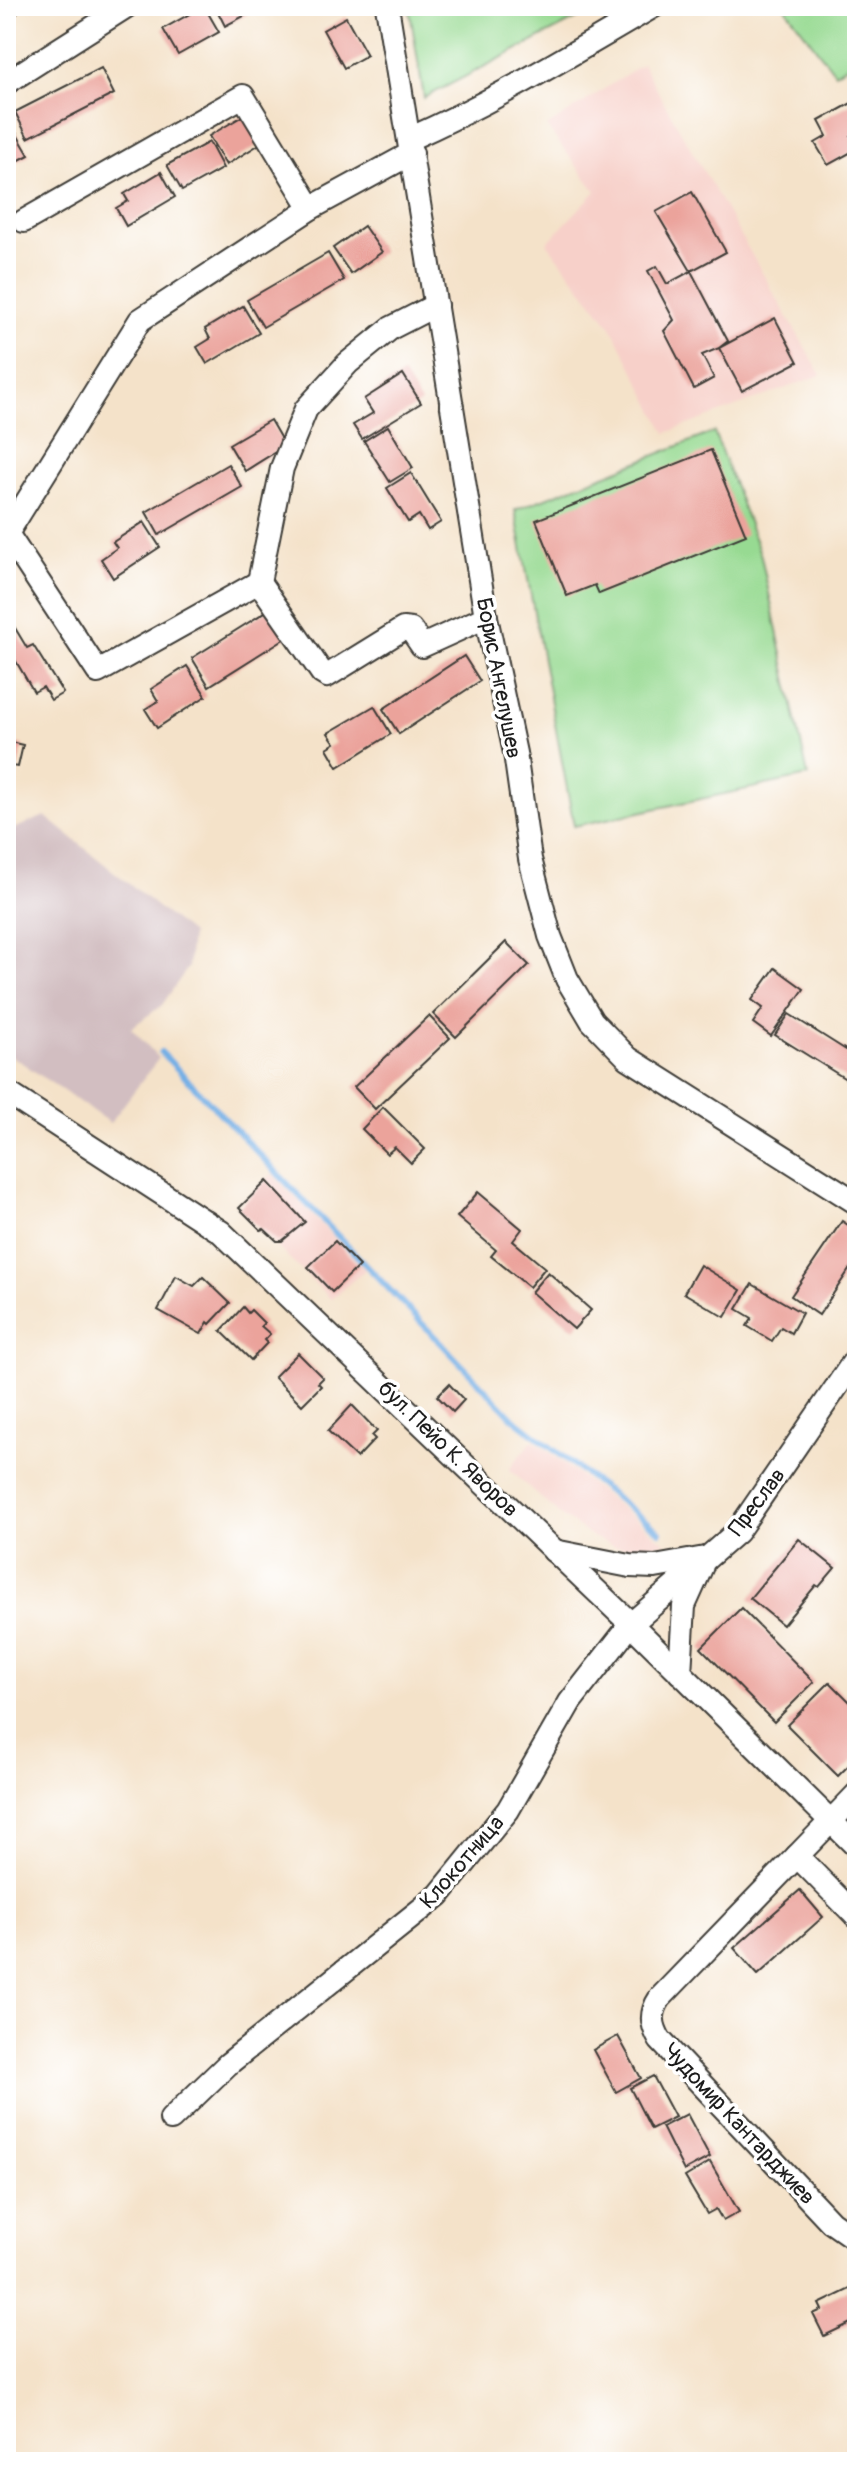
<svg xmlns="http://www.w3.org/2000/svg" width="863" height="2468" font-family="Pangolin,sans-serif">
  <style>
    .built { fill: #f7d0c9 }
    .industrial { fill: #d2bec1 }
    .green { fill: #97da92; stroke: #5a7b57; stroke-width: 2 }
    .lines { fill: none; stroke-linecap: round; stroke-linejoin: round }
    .stream { stroke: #73afe5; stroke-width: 6 }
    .building { fill: #eba39b }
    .minor-casing { stroke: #3c3a36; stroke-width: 26 }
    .minor { stroke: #fff; stroke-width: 22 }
    .labels { text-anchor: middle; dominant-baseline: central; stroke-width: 7; stroke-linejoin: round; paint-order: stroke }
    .street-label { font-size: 22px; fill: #1c1c1c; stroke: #fff }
  </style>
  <rect width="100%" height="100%" fill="#fff"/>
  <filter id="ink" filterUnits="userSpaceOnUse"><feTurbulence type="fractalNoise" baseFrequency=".0125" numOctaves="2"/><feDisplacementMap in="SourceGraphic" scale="16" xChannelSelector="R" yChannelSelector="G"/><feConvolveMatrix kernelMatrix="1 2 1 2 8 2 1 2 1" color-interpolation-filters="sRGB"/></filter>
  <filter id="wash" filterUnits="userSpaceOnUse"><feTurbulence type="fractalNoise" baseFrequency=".006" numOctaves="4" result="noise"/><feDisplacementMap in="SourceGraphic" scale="32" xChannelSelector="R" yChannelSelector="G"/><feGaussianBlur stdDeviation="1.8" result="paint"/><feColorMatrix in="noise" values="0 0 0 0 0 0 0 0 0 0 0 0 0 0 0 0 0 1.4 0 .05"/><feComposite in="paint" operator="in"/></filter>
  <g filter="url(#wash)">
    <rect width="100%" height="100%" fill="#f4e2c9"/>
    <g class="built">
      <polygon points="642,64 821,375 666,433 612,328 547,243 596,191 547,127"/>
      <polygon points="272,1174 365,1270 331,1299 237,1208"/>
      <polygon points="533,1440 666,1543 640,1548 614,1546 591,1536 560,1515 510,1470 512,1465"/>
    </g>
    <polygon class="industrial" points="45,816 191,934 188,967 162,1005 131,1028 159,1058 110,1123 6,1052 6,832"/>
    <g class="green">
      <polygon points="409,6 580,6 584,15 424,98"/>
      <polygon points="784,6 857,6 857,59 835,73"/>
      <polygon points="714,432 761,556 808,776 574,826 515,510"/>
    </g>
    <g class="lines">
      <polyline class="stream" points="161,1052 513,1418 660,1532"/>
    </g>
    <g id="blocks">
      <g class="building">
        <polygon points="204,6 219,32 178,55 163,29"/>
        <polygon points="215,6 263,6 225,26"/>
        <polygon points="346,17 367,55 344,68 323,30"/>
        <polygon points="101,68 114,94 28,138 15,112"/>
        <polygon points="857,100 857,133 851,136 857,149 828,165 815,143 827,136 819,121"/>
        <polygon points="246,114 263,142 226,165 209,136"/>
        <polygon points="12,126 29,155 6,167 6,129"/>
        <polygon points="209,142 223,168 182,191 167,165"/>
        <polygon points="161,172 175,197 126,226 116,208 128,201 124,194"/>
        <polygon points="692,192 726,252 691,271 656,212"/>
        <polygon points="6,207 17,225 6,232"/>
        <polygon points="364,226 382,252 351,274 333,248"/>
        <polygon points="328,253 344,280 263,327 247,300"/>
        <polygon points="657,266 667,284 691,271 728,341 719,348 775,318 798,362 742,391 719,348 702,355 714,378 694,389 664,331 674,320 648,271"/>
        <polygon points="243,306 259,333 207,364 197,347 210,339 205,329"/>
        <polygon points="403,374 421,403 362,439 353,425 373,413 364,399"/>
        <polygon points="270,420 285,446 245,471 229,444"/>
        <polygon points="388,426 413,468 390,482 364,441"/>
        <polygon points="711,450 746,535 599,594 595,585 567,596 536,520"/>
        <polygon points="228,464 242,487 159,535 146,512"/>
        <polygon points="411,473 441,522 428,530 419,515 408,522 387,488"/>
        <polygon points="144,522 160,547 113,578 101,559 117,548 113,542"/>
        <polygon points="270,609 287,637 209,686 192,658"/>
        <polygon points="6,613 27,648 33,645 63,693 51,700 43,687 34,692 14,658 6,663"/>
        <polygon points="464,656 480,681 399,734 383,709"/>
        <polygon points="187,666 206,696 157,728 145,709 158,701 151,689"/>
        <polygon points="374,706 391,734 338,767 327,748 335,743 328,733"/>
        <polygon points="6,741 23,745 18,767 11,766 7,782"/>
        <polygon points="506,942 529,965 456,1037 433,1014"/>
        <polygon points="775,968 804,989 771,1036 753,1023 763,1008 752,1000"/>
        <polygon points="789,1014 857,1057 857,1086 775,1035"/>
        <polygon points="429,1016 450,1038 375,1109 354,1087"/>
        <polygon points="383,1107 425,1149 411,1163 395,1147 387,1154 362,1129"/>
        <polygon points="267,1181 305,1222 282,1241 277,1241 264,1229 261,1230 239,1208"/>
        <polygon points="478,1192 522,1229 513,1241 545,1268 529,1287 491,1256 496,1250 457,1217"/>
        <polygon points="842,1221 857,1231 857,1258 819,1315 791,1296"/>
        <polygon points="335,1241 359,1266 332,1292 308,1267"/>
        <polygon points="700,1265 741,1290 725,1317 684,1293"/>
        <polygon points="548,1272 591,1310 574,1329 531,1292"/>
        <polygon points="176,1276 194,1286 203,1277 230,1303 210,1324 208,1322 201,1334 158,1310"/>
        <polygon points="752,1284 802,1313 791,1333 781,1327 772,1341 747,1326 752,1318 737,1309"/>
        <polygon points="243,1307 248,1313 251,1310 264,1323 261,1326 270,1334 264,1340 267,1343 251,1360 221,1331"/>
        <polygon points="298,1353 323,1378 318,1383 321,1386 302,1405 274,1377"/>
        <polygon points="449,1384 464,1400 453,1412 437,1396"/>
        <polygon points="352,1405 377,1431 372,1436 375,1439 357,1458 328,1431"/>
        <polygon points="799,1539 835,1568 819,1587 816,1585 783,1625 750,1598"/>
        <polygon points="741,1608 814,1682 774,1722 701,1648"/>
        <polygon points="830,1682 857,1709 857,1757 838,1776 787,1725"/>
        <polygon points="800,1890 823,1917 758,1975 734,1948"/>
        <polygon points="618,2036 641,2078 616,2092 593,2050"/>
        <polygon points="653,2076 675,2117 651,2129 630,2088"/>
        <polygon points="687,2114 710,2157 684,2171 662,2127"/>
        <polygon points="710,2162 739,2212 723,2221 716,2209 707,2214 685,2177"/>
        <polygon points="854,2287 857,2294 857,2320 824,2336 813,2314 822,2310 819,2304"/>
      </g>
    </g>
  </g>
  <g filter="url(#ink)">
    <use href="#blocks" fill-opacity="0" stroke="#3c3a36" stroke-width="2"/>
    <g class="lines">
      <g class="minor-casing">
        <g id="minor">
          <polyline points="387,6 486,617 515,753 530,859 550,936 567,979 592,1021 628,1058 857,1203"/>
          <polyline points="6,7 8,6"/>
          <polyline points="6,83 127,6"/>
          <path d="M409 139C494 102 573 53 654 6"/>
          <polyline points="24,221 243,96 311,208"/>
          <polyline points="6,532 98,672 259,582 322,673 327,676 403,629 411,630 422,646 486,617"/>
          <polyline points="8,532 140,320 311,208 412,153"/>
          <polyline points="259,582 282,468 306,409 348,363 391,328 436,305"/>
          <polyline points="6,1092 221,1232 631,1624 857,1847"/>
          <polyline points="554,1551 630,1566 655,1567 705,1558"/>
          <polyline points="680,1673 684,1606 702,1566"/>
          <path d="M857 1794 660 1998C650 2013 651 2024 660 2040L831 2222 857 2240"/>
          <polyline points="797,1856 857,1917"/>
          <polyline points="171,2119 228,2064 439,1895 508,1810 570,1702 631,1624 737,1532 857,1357"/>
        </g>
      </g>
      <use href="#minor" class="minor"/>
    </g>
  </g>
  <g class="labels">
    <g class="street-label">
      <text transform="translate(499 678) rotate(79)">Борис Ангелушев</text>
      <text transform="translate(448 1449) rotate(44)">бул. Пейо К. Яворов</text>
      <text transform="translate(757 1502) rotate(-53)">Преслав</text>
      <text transform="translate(462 1862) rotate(-49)">Клокотница</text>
      <text transform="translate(739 2124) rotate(47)">Чудомир Кантарджиев</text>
    </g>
  </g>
  <rect width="863" height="2468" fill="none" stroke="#fff" stroke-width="32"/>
</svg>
